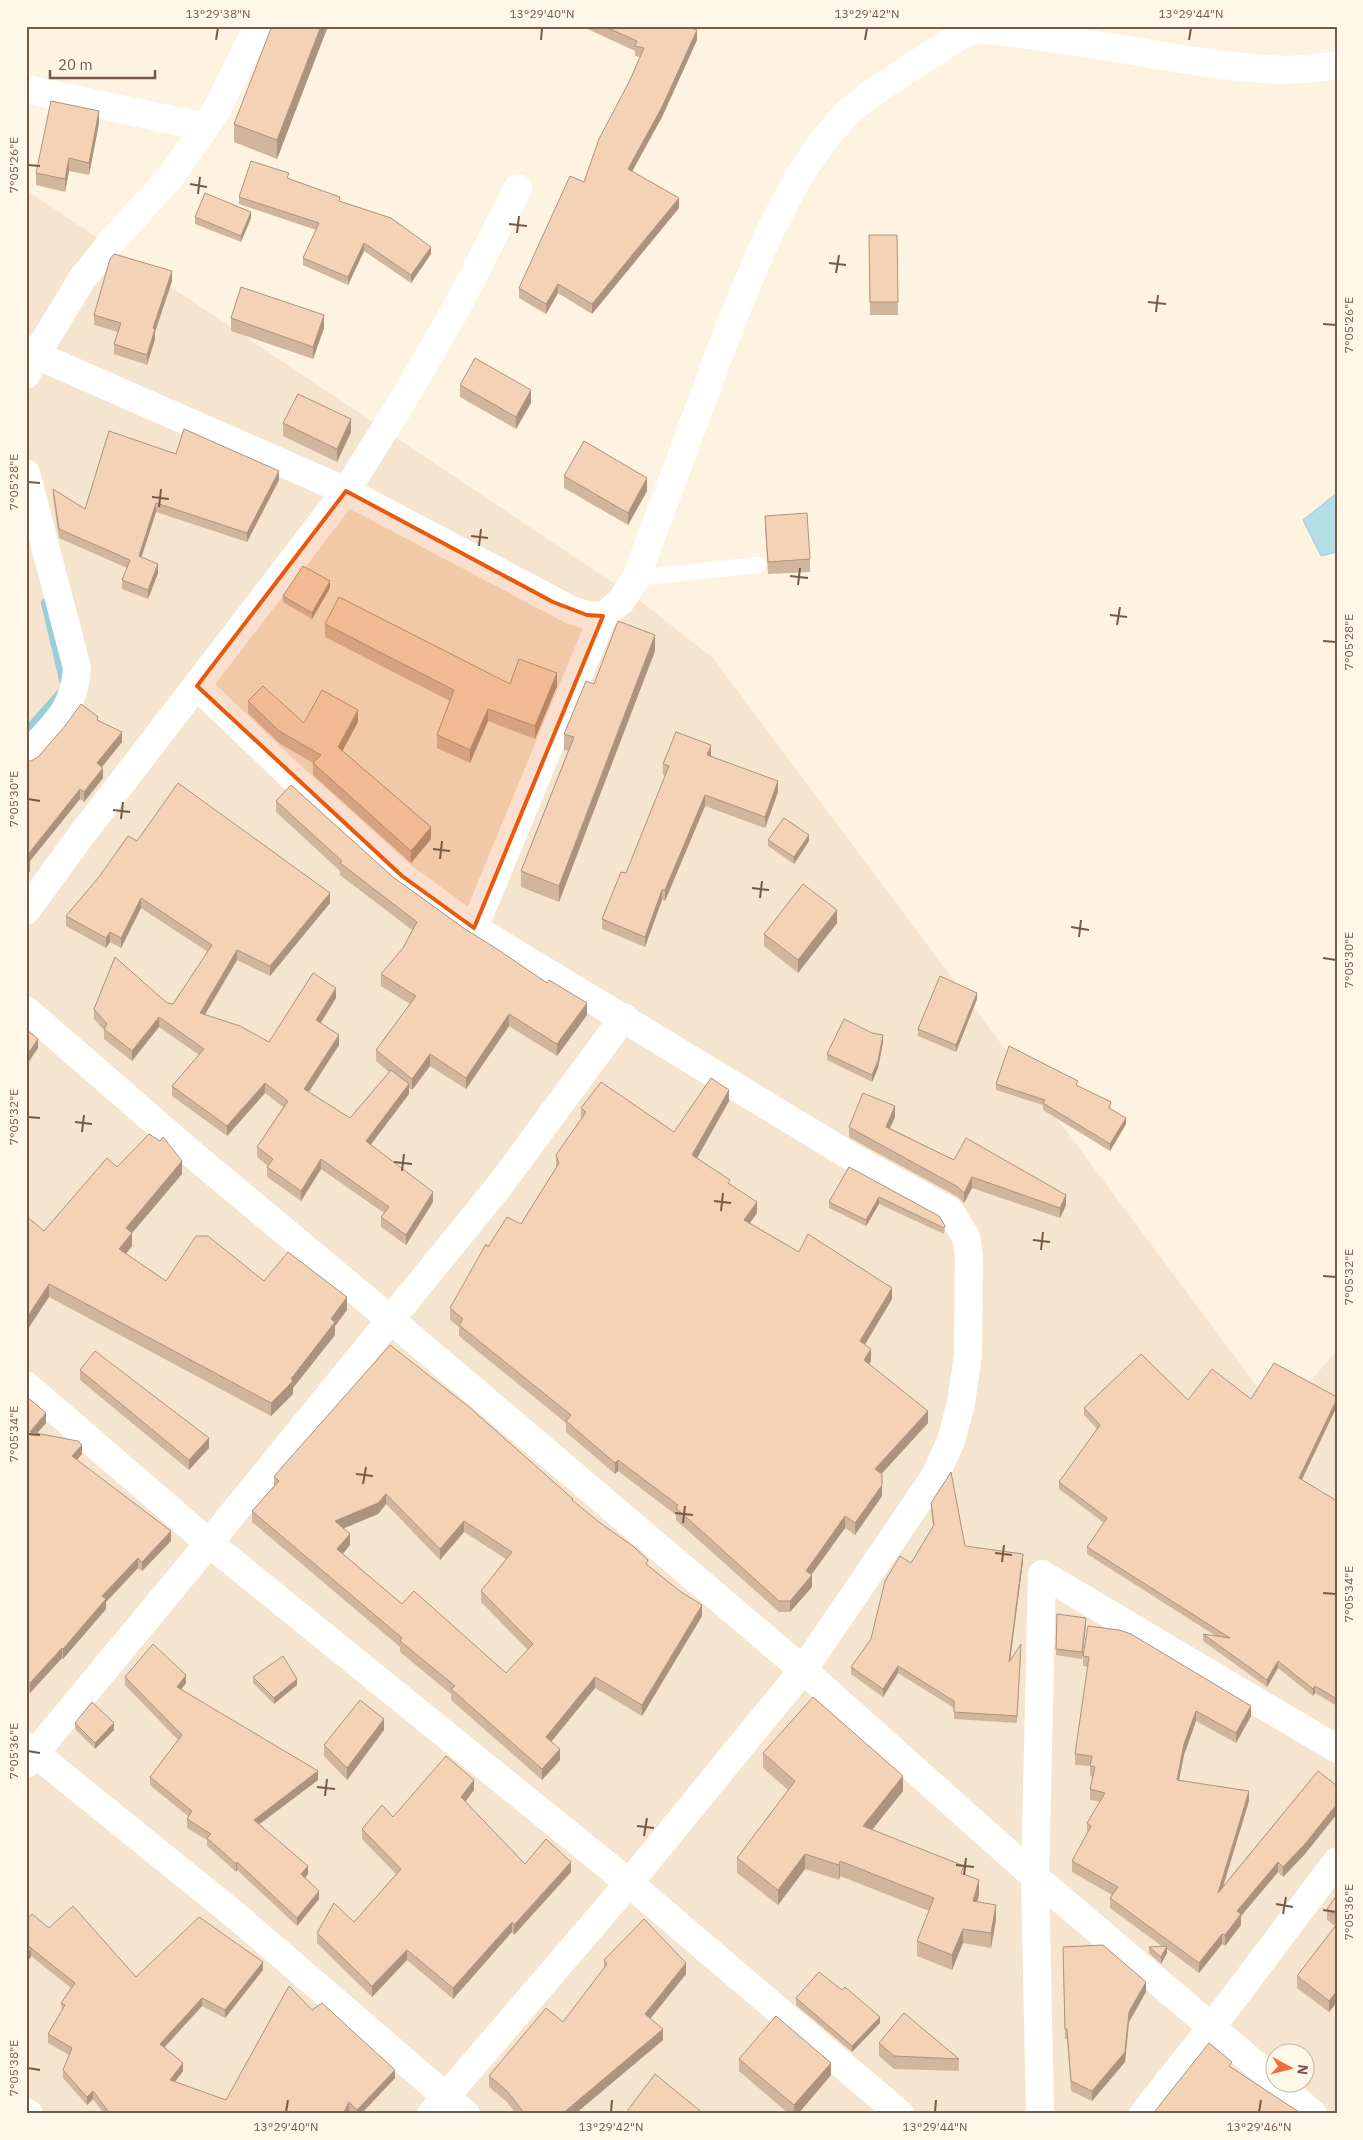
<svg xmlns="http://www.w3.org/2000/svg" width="1363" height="2140" font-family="'IBM Plex Sans',sans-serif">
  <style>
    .residential { fill: #f5e5ce; fill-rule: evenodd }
    .water { fill: #b4dee8; stroke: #9acdda }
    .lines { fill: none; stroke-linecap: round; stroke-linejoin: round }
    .stream { stroke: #9acdda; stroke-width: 10 }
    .lane { stroke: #fff; stroke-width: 16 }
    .street { stroke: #fff; stroke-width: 28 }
    .wall { fill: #d2b59d; fill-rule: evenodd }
    .shaded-wall { fill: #ab937f }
    .building { fill: #f4d2b6; stroke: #ab937f; fill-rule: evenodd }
    .marked { fill: #e8590c; fill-opacity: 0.2; stroke: #e8590c; stroke-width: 4; stroke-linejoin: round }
    .ticks { fill: none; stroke: #765946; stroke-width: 2 }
    .neatline { fill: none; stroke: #765946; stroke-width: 2 }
    .ticks-label { font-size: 12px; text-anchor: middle; fill: #765946 }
  </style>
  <rect width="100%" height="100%" fill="#fef3e0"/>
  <path class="residential" d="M26 190 639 600 713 658 1280 1417 1337 1350V2114H26ZM1276 2052H1306V2082H1276Z"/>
  <polygon class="water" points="1337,493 1337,552 1321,556 1303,520"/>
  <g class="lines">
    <polyline class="stream" points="26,733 66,688 46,603"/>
    <polyline class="lane" points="636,578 758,565"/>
    <g class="street">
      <polyline points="26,89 205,127"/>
      <polyline points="26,349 36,355 346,491 402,402 456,309 518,188"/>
      <polyline points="26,375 36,355 82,279 113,240 171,176 205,127 218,107 258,26"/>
      <path d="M26 473 77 668C74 712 53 725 26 756"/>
      <polyline points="197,686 287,772 402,876 474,928 855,1159 950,1211 966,1237 969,1255 968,1355 961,1403 951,1441 934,1478 803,1670 629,1883 431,2114"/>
      <path d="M26 911 77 841 346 491 573 611 587 615 603 616 621 601 636 578 732 320 768 235 799 176 822 142 848 112 875 91 961 35 974 30 996 31C1058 38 1120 49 1181 59 1236 67 1281 75 1337 65"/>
      <polyline points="474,928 603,616"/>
      <polyline points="26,1010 192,1154 391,1320 803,1670 1035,1877 1276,2082"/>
      <polyline points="26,1385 209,1543 629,1883 900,2114"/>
      <polyline points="26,1746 235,1915 466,2114"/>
      <polyline points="26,1764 209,1543 500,1185 624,1017"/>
      <polyline points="1276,2082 1313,2114"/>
      <polyline points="26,2112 29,2114"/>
      <polyline points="1040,2114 1035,1877 1042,1574 1337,1749"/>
      <polyline points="1143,2114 1211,2028 1337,1861"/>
    </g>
  </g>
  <g class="wall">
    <polygon points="328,26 277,159 234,142 234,124"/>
    <polygon points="581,26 684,26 697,40 662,117 632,171 679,208 592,314 558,293 546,314 519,298 519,288 584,182 640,57 635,56 635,51"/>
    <polygon points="99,123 89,175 69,171 65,192 36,185 36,173"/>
    <polygon points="289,179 340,201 431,254 411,283 364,251 348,285 303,265 303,258 316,230 239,204 239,197"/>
    <polygon points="195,217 251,218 241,242 195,224"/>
    <polygon points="869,235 897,235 898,315 870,315"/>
    <polygon points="172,281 155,332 155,339 147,365 114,354 114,344 118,332 94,325 94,315"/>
    <polygon points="231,318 324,328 313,359 231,331"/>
    <polygon points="460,385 531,403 516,429 460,397"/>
    <polygon points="283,423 351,432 337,462 283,436"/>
    <polygon points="176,454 279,480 247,542 156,512 141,557 158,573 148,599 122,589 122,580 127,568 59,538 53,498 53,489 85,509"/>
    <polygon points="564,476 647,491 628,525 564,488"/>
    <polygon points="765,516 810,559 810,572 768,574 765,529"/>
    <polygon points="330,588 312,619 283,602 283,596"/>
    <polygon points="325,624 510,684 557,686 535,739 488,721 470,763 437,748 437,735 450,701 325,637"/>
    <polygon points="655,651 559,902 521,887 521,871 568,751 564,750 564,734 594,684"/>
    <polygon points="248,701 304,723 358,722 342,751 431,839 411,863 313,775 313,763 279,743 248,713"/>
    <polygon points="98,721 122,742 102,767 103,778 84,802 80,799 30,861 30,871 26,877 26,761 31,761"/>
    <polygon points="710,756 778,792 765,828 705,806 665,901 662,900 645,947 602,929 602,919 626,873 666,776 663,775 663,764"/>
    <polygon points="276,801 393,877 465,929 587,1015 557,1056 509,1026 466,1089 430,1066 412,1090 409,1088 409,1094 371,1144 433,1202 406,1245 381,1227 381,1217 384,1213 321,1169 301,1201 267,1177 267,1167 268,1166 257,1157 257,1147 283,1107 265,1093 227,1136 172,1096 172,1086 199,1055 159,1027 132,1061 104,1039 104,1030 94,1019 94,1009 167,1003 173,1004 208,952 141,908 121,948 110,942 106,948 66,926 66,916 137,841 330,903 270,976 237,960 205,1014 269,1042 336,998 321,1023 339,1045 309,1092 350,1118 389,1072 376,1061 376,1050 410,1004 381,986 381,974 403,948 412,930 340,875 340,871 276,812"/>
    <polygon points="768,840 809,841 794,864 768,846"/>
    <polygon points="837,923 798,973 764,946 764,934"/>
    <polygon points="977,999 956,1052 918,1036 918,1029"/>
    <polygon points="883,1042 878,1068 872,1082 827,1060 827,1054"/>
    <polygon points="996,1084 1078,1086 1111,1108 1111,1109 1126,1124 1110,1151 1043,1110 1043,1105 996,1090"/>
    <polygon points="729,1101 697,1158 730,1185 757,1213 750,1223 799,1252 892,1299 864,1345 871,1361 869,1364 928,1423 882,1473 882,1496 855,1535 845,1528 811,1575 812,1587 790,1612 779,1612 676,1520 676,1515 618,1471 615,1474 566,1432 566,1423 459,1336 459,1327 450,1320 450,1308 488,1247 521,1224 556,1168 556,1155 581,1119 581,1108 674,1132"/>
    <polygon points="895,1117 890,1128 954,1160 1066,1205 1060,1218 972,1188 964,1203 958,1197 863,1145 849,1137 849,1127"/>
    <polygon points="117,1167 182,1174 132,1233 132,1246 126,1254 166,1281 264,1281 347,1310 335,1326 335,1335 293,1388 293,1394 271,1416 49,1297 44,1231"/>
    <polygon points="849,1167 945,1226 944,1234 879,1204 866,1226 829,1208 829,1202"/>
    <polygon points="80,1370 209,1448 189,1470 80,1380"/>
    <polygon points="26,1396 46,1423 37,1433 82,1454 77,1460 171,1541 142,1571 138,1568 106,1602 106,1609 63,1659 62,1658 30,1693 26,1689"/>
    <polygon points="1337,1397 1337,1406 1302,1480 1337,1501 1337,1706 1315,1693 1313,1696 1278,1668 1267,1687 1203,1641 1203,1634 1216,1636 1087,1554 1087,1547 1104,1523 1059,1489 1059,1482 1097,1429 1084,1415 1084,1408 1188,1400"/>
    <path d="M274 1477 573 1501 648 1566 702 1616 642 1716 595 1688 552 1741 560 1760 542 1780 451 1700V1694L400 1652V1647L252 1522V1511L274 1486ZM386 1504 440 1560 464 1532 506 1559 481 1591V1602L528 1650 506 1673 402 1604 343 1554 350 1545 344 1528 378 1514Z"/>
    <polygon points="931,1503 965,1546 1023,1561 1010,1660 1021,1651 1017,1723 954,1719 954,1708 898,1673 883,1697 851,1674 851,1667 871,1639 911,1563 933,1526 931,1510"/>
    <polygon points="1057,1614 1086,1624 1082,1659 1056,1655"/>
    <polygon points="1088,1626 1251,1716 1236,1743 1196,1721 1184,1755 1179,1780 1249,1801 1223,1886 1318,1771 1305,1854 1283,1877 1278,1872 1241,1916 1241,1925 1225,1946 1222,1944 1199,1973 1167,1949 1167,1953 1161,1964 1149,1953 1149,1947 1163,1947 1110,1908 1110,1898 1112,1895 1072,1872 1072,1861 1087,1834 1087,1823 1100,1802 1090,1800 1090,1789 1093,1777 1090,1776 1090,1766 1075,1765 1075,1754 1088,1667 1083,1666 1083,1656"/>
    <polygon points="125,1677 186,1683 181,1689 318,1780 260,1824 308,1874 305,1878 319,1899 297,1926 237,1870 236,1872 207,1846 207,1840 187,1828 187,1819 189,1817 150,1785 150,1777 178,1740 125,1685"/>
    <polygon points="253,1677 297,1685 274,1704 253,1683"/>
    <polygon points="75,1723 114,1730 95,1749 75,1729"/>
    <polygon points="384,1730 347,1780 324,1756 324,1745"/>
    <polygon points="763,1753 903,1791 872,1830 964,1874 979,1895 977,1902 996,1920 991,1948 963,1943 952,1970 917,1956 917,1941 929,1911 840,1876 839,1880 805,1869 778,1905 737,1873 737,1858 788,1790 763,1768"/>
    <polygon points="474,1790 465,1802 525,1864 571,1872 514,1935 512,1932 453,1999 407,1960 372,1997 317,1943 317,1933 354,1922 396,1874 362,1839 362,1829 393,1817"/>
    <polygon points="1337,1895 1337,2002 1329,2012 1297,1988 1297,1976 1335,1926 1327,1920 1327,1909"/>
    <polygon points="26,1920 49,1928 136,1977 263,1970 225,2018 202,2006 165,2047 183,2071 175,2082 226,2100 312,2010 395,2078 361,2114 352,2114 349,2111 347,2114 104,2114 93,2099 87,2105 63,2078 63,2070 69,2055 48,2043 48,2034 62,2011 61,2003 71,1988 31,1956 31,1957 26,1963"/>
    <polygon points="1063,1957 1146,1992 1129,2022 1125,2062 1092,2101 1071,2091 1067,2039 1065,2039"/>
    <polygon points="604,1960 686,1974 651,2018 663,2040 575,2114 516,2114 507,2102 489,2087 489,2076 563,2022 604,1969"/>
    <polygon points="796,1998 880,2023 852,2052 796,2005"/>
    <polygon points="879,2043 959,2059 959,2071 894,2069 879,2056"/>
    <polygon points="739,2059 831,2075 798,2114 789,2114 739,2071"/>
  </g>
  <g class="shaded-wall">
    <polygon points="321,26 328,26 277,159 277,140"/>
    <polygon points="697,30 697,40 662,117 628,179 628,169"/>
    <polygon points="99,111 99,123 89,175 89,163"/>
    <polygon points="69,158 69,171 65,192 65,179"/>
    <polygon points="679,198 679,208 592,314 592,304"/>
    <polygon points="251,212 251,218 241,242 241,236"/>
    <polygon points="364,243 364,251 348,285 348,277"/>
    <polygon points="431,247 431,254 411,283 411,275"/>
    <polygon points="172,271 172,281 155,332 155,339 147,365 147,355 153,328"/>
    <polygon points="558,284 558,293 546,314 546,304"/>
    <polygon points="324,315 324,328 313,359 313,347"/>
    <polygon points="531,390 531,403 516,429 516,417"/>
    <polygon points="351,419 351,432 337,462 337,449"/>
    <polygon points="279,471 279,480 247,542 247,533"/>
    <polygon points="647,478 647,491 628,525 628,513"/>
    <polygon points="156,503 156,512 139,565 139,556"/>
    <polygon points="158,564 158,573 148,599 148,590"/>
    <polygon points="330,581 330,588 312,619 312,613"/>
    <polygon points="655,635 655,651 559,902 559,886"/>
    <polygon points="557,673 557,686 535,739 535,726"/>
    <polygon points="488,709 488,721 470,763 470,750"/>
    <polygon points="358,710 358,722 338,759 338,747"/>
    <polygon points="122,732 122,742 97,773 97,763"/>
    <polygon points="711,745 711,756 707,766 707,755"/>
    <polygon points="103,768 103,778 84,802 84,792"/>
    <polygon points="778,781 778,792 765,828 765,817"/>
    <polygon points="80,789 80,799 26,866 26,857"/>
    <polygon points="705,795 705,806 665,901 665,890"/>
    <polygon points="431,827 431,839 411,863 411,851"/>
    <polygon points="809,835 809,841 794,864 794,857"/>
    <polygon points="30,862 30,871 26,877 26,867"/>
    <polygon points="662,890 662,900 645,947 645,937"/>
    <polygon points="330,893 330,903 270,976 270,966"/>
    <polygon points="141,898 141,908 121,948 121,938"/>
    <polygon points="837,910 837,923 798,973 798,960"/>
    <polygon points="110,932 110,942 106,948 106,938"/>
    <polygon points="237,950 237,960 200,1023 200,1013"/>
    <polygon points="336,988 336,998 316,1030 316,1020"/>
    <polygon points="977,993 977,999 956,1052 956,1045"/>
    <polygon points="587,1003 587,1015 557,1056 557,1044"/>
    <polygon points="509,1014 509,1026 466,1089 466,1078"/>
    <polygon points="159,1017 159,1027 132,1061 132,1051"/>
    <polygon points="339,1035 339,1045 304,1099 304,1089"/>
    <polygon points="883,1035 883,1042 878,1068 872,1082 872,1075"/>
    <polygon points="38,1039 38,1048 26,1066 26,1057"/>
    <polygon points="430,1054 430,1066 412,1090 412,1079"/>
    <polygon points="265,1083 265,1093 227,1136 227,1126"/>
    <polygon points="409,1084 409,1094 366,1151 366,1141"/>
    <polygon points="729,1090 729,1101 692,1167 692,1155"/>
    <polygon points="895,1106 895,1117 886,1137 886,1127"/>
    <polygon points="1126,1118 1126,1124 1110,1151 1110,1144"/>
    <polygon points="321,1159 321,1169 301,1201 301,1191"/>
    <polygon points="182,1161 182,1174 132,1233 132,1246 119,1262 119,1249 126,1228"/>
    <polygon points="972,1177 972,1188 964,1203 964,1193"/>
    <polygon points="433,1192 433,1202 406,1245 406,1235"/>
    <polygon points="1066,1195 1066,1205 1060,1218 1060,1208"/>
    <polygon points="879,1197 879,1204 866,1226 866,1220"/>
    <polygon points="757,1202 757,1213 744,1231 744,1220"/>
    <polygon points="49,1284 49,1297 26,1332 26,1319"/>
    <polygon points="892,1288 892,1299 860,1353 860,1341"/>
    <polygon points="347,1297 347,1310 335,1326 335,1335 293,1388 293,1394 271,1416 271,1403 291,1379 331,1319"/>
    <polygon points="871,1349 871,1361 864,1371 864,1360"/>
    <polygon points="1337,1399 1337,1406 1299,1485 1299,1478"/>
    <polygon points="928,1411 928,1423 875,1481 875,1469"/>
    <polygon points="46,1413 46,1423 30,1441 30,1432"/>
    <polygon points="209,1438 209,1448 189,1470 189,1460"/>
    <polygon points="82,1445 82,1454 72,1465 72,1456"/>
    <polygon points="618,1460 618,1471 615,1474 615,1463"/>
    <polygon points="882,1485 882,1496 855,1535 855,1523"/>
    <polygon points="386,1494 386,1504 378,1514 335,1532 335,1521"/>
    <polygon points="845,1516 845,1528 807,1581 812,1575 812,1587 790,1612 790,1601 806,1571"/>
    <polygon points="464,1521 464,1532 440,1560 440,1549"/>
    <polygon points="171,1531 171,1541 142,1571 142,1562"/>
    <polygon points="350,1534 350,1545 337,1560 337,1549"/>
    <polygon points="1023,1554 1023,1561 1009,1669 1009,1662"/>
    <polygon points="138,1558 138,1568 106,1602 106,1609 63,1659 63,1649 102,1596"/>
    <polygon points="702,1605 702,1616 642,1716 642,1705"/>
    <polygon points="1086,1618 1086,1624 1082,1659 1082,1652"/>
    <polygon points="62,1648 62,1658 30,1693 30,1683"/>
    <polygon points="1278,1661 1278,1668 1267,1687 1267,1680"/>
    <polygon points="898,1666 898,1673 883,1697 883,1689"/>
    <polygon points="186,1675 186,1683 177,1695 177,1687"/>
    <polygon points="595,1677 595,1688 546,1748 546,1737"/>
    <polygon points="297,1679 297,1685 274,1704 274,1698"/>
    <polygon points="1315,1686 1315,1693 1313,1696 1313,1689"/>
    <polygon points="1251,1706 1251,1716 1236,1743 1236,1733"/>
    <polygon points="1196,1711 1196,1721 1184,1755 1177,1790 1177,1780 1184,1744"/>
    <polygon points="384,1719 384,1730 347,1780 347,1768"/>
    <polygon points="114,1723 114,1730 95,1749 95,1743"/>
    <polygon points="560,1749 560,1760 542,1780 542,1769"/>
    <polygon points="318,1771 318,1780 254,1828 254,1820"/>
    <polygon points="903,1776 903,1791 863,1841 863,1826"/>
    <polygon points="474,1780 474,1790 461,1807 461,1797"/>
    <polygon points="1249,1791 1249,1801 1218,1903 1218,1893"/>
    <polygon points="1337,1804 1337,1814 1305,1854 1283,1877 1283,1867"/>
    <polygon points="805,1854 805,1869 778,1905 778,1890"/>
    <polygon points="840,1861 840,1876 839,1880 839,1865"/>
    <polygon points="237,1862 237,1870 236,1872 236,1864"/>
    <polygon points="571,1862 571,1872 514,1935 514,1925"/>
    <polygon points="1278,1862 1278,1872 1241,1916 1241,1925 1225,1946 1225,1935 1237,1911"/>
    <polygon points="308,1866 308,1874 301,1882 301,1874"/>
    <polygon points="979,1880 979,1895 973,1916 973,1901"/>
    <polygon points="319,1891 319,1899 297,1926 297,1918"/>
    <polygon points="996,1905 996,1920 991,1948 991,1933"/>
    <polygon points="512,1922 512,1932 453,1999 453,1988"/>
    <polygon points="963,1929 963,1943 952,1970 952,1955"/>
    <polygon points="1222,1934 1222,1944 1199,1973 1199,1963"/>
    <polygon points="1167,1946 1167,1953 1161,1964 1161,1957"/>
    <polygon points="31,1949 31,1957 26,1963 26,1955"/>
    <polygon points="407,1950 407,1960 372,1997 372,1986"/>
    <polygon points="263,1962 263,1970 225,2018 225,2010"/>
    <polygon points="686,1963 686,1974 645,2025 645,2014"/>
    <polygon points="1146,1982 1146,1992 1129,2022 1125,2062 1092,2101 1092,2091 1129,2012"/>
    <polygon points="1337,1991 1337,2002 1329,2012 1329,2001"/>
    <polygon points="202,1998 202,2006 160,2052 160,2044"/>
    <polygon points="880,2017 880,2023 852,2052 852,2046"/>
    <polygon points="663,2029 663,2040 575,2114 562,2114"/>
    <polygon points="183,2063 183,2071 170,2088 170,2080"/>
    <polygon points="831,2063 831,2075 798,2114 794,2114 794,2105"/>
    <polygon points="395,2070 395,2078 361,2114 357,2114 357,2110"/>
    <polygon points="93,2091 93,2099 87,2105 87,2097"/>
    <polygon points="349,2102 349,2111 347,2114 343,2114"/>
  </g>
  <g class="building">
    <polygon points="272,26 321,26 277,140 234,124"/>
    <polygon points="603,26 684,26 697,30 662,107 628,169 679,198 592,304 558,284 546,304 519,288 570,176 584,182 599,139 630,80 644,48 635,46 637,41"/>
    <polygon points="51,101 99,111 89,163 69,158 65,179 36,173"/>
    <polygon points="251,161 289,173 287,178 340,197 339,201 391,218 431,247 411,275 364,243 348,277 303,258 319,223 239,197"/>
    <polygon points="205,193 251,212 241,236 195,217"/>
    <polygon points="869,235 897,235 898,302 870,302"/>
    <polygon points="114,254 172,271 153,328 155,329 147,355 114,344 121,323 94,315 110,259"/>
    <polygon points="241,287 324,315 313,347 231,318"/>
    <polygon points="475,358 531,390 516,417 460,385"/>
    <polygon points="298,394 351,419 337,449 283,423"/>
    <polygon points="184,429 279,471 247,533 156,503 139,556 158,564 148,590 122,580 130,560 59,529 53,489 85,509 109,431 176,454"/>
    <polygon points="584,441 647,478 628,513 564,476"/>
    <polygon points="807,513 810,559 768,562 765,516"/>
    <polygon points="303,566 330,581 312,613 283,596"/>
    <polygon points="339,597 510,684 519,659 557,673 535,726 488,709 470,750 437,735 454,690 325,624"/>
    <polygon points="618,621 655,635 559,886 521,871 574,737 564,734 586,681 594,684"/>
    <polygon points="263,686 304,723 322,690 358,710 338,747 431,827 411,851 313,763 321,755 279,731 248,701"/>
    <polygon points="81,704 98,717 97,720 122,732 97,763 103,768 84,792 80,789 26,857 26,761 31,761 38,757 65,726"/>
    <polygon points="676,732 711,745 707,755 778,781 765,817 705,795 665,890 662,890 645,937 602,919 621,872 626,873 669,766 663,764"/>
    <polygon points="178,783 330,893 270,966 237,950 200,1013 240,1026 269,1042 313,973 336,988 316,1020 339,1035 304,1089 350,1118 391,1070 409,1084 366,1141 433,1192 406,1235 381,1217 389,1207 321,1159 301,1191 267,1167 273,1159 257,1147 288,1101 265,1083 227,1126 172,1086 204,1049 159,1017 132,1051 104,1029 107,1024 94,1009 115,957 167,1003 173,1004 212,945 141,898 121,938 110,932 106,938 66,916 99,877 128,836 137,841"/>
    <polygon points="291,785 393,877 465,929 497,949 547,983 549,980 587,1003 557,1044 509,1014 466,1078 430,1054 412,1079 376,1050 416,996 381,974 403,948 417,922 340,863 342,861 276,801"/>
    <polygon points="784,818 809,835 794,857 768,840"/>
    <polygon points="26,859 30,862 26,867"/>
    <polygon points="803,884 837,910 798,960 764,934"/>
    <polygon points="940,976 977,993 956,1045 918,1029"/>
    <polygon points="844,1019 872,1033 883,1035 878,1061 872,1075 827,1054"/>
    <polygon points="26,1029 38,1039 26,1057"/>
    <polygon points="1009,1046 1078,1081 1076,1085 1111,1102 1109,1108 1126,1118 1110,1144 1043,1103 1045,1100 996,1084"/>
    <polygon points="711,1078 729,1090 692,1155 730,1180 728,1183 757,1202 744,1220 799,1252 808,1234 892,1288 860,1341 871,1349 864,1360 928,1411 875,1469 882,1474 882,1485 855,1523 845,1516 806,1571 812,1575 790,1601 779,1601 676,1508 678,1505 618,1460 615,1463 566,1421 571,1415 459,1325 463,1319 450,1308 486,1244 488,1247 507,1217 521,1224 559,1163 556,1155 586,1112 581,1108 601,1082 674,1132"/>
    <polygon points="863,1093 895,1106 886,1127 954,1160 966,1138 1066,1195 1060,1208 972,1177 964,1193 958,1187 863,1135 849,1127"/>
    <polygon points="149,1134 160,1141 163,1137 182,1161 126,1228 132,1233 119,1249 166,1281 196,1236 208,1236 264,1281 288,1252 347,1297 331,1319 335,1322 291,1379 293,1381 271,1403 49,1284 26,1319 26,1216 44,1231 107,1158 117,1167"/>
    <polygon points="849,1167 939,1216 945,1226 944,1228 879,1197 866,1220 829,1202"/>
    <path d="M390 1345 469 1407 573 1499 572 1500 599 1522 634 1547 648 1560 646 1564 681 1592 702 1605 642 1705 595 1677 546 1737 560 1749 542 1769 451 1689 455 1686 400 1641 402 1638 252 1511 279 1481 274 1477 276 1474ZM386 1494 440 1549 464 1521 512 1552 481 1591 533 1644 506 1673 414 1591 402 1604 337 1549 350 1534 335 1521 378 1503Z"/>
    <polygon points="95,1351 209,1438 189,1460 80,1370"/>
    <polygon points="1141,1354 1188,1400 1212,1369 1251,1399 1274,1363 1337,1397 1337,1399 1299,1478 1337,1501 1337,1699 1315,1686 1313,1689 1278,1661 1267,1680 1203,1634 1230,1638 1087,1547 1107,1518 1059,1482 1100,1425 1084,1408"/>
    <polygon points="26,1396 46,1413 30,1432 78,1441 82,1445 72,1456 171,1531 142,1562 138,1558 102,1596 106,1599 63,1649 62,1648 30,1683 26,1680"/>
    <polygon points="951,1472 965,1546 1023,1554 1009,1662 1021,1644 1017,1716 954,1712 954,1701 898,1666 883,1689 851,1667 871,1639 885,1581 900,1556 911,1563 934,1525 931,1503"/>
    <polygon points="1057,1614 1086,1618 1082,1652 1056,1649"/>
    <polygon points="1088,1626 1119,1630 1131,1634 1251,1706 1236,1733 1196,1711 1184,1744 1177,1780 1249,1791 1218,1893 1318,1771 1337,1786 1337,1804 1305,1844 1283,1867 1278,1862 1237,1911 1241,1914 1225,1935 1222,1934 1199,1963 1110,1898 1118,1887 1072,1861 1091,1826 1087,1823 1105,1793 1090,1789 1095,1767 1090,1766 1092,1756 1075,1754 1089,1657 1083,1656"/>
    <polygon points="153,1644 186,1675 177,1687 318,1771 254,1820 308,1866 301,1874 319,1891 297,1918 237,1862 236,1864 207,1838 211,1834 187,1819 192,1811 150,1777 182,1735 125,1677"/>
    <polygon points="283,1656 297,1679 274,1698 253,1677"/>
    <polygon points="813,1697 903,1776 863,1826 964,1866 961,1873 979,1880 973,1901 996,1905 991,1933 963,1929 952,1955 917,1941 934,1898 840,1861 839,1865 805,1854 778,1890 737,1858 795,1781 763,1753"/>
    <polygon points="360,1700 384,1719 347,1768 324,1745"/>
    <polygon points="92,1702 114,1723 95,1743 75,1723"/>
    <polygon points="446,1756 474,1780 461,1797 525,1864 546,1839 571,1862 514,1925 512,1922 453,1988 407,1950 372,1986 317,1933 334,1903 354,1922 401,1869 362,1829 382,1805 393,1817"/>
    <polygon points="1337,1895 1337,1916 1327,1909"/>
    <polygon points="73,1906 136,1977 199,1917 263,1962 225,2010 202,1998 160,2044 183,2063 170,2080 226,2100 289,1986 312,2010 322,2003 395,2070 357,2110 349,2102 343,2114 110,2114 93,2091 87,2097 63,2070 72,2048 48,2034 65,2005 61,2003 75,1983 27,1945 31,1949 26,1955 26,1920 32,1914 49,1928"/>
    <polygon points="644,1919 686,1963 645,2014 663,2029 562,2114 525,2114 507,2091 489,2076 546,2008 563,2022 607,1964 604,1960"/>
    <polygon points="1337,1924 1337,1991 1329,2001 1297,1976"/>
    <polygon points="1103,1945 1146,1982 1129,2012 1125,2052 1092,2091 1071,2081 1067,2029 1065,2029 1063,1947"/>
    <polygon points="1167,1946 1161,1957 1149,1947"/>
    <polygon points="819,1972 842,1990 845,1987 880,2017 852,2046 796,1998"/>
    <polygon points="904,2013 959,2059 894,2056 879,2043"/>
    <polygon points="776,2016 831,2063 794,2105 739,2059"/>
    <polygon points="1209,2043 1232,2062 1229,2066 1302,2114 1152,2114 1155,2111"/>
    <polygon points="655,2074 704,2114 625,2114"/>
  </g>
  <path class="marked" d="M346 491 553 602 587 615 603 616 474 928 402 876 197 686Z"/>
  <path class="ticks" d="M216 40 218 28M541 40 542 28M865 40 867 28M1189 40 1191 28M28 165 40 166M190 184 207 187M198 194 200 177M509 224 527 226M517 233 519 216M829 263 846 265M836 273 839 255M1148 302 1166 304M1156 312 1158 295M1323 324 1336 325M28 482 40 483M152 497 169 499M159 507 161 489M471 536 488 538M479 546 481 529M790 576 808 578M798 585 800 568M1110 615 1127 617M1117 625 1120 607M1323 641 1336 642M28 799 40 801M113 810 130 812M121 819 123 802M433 849 450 851M440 859 442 841M752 888 769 890M760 898 762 881M1071 927 1089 930M1079 937 1081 920M1323 958 1336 960M28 1117 40 1118M75 1122 92 1124M82 1132 84 1115M394 1162 412 1164M402 1171 404 1154M714 1201 731 1203M721 1211 723 1193M1033 1240 1050 1242M1041 1250 1043 1232M1323 1276 1336 1277M28 1434 40 1435M356 1474 373 1476M363 1484 366 1467M675 1513 693 1515M683 1523 685 1506M995 1553 1012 1555M1002 1562 1004 1545M1323 1593 1336 1594M28 1751 40 1753M317 1787 335 1789M325 1796 327 1779M637 1826 654 1828M644 1836 647 1818M956 1865 974 1867M964 1875 966 1858M1276 1904 1293 1907M1323 1910 1336 1912M1283 1914 1286 1897M28 2068 40 2070M286 2112 288 2100M611 2112 612 2100M935 2112 936 2100M1259 2112 1261 2100"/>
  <rect width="1363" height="2140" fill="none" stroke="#fff7e8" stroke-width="55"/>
  <g transform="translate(1290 2068) rotate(97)"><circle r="24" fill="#fff7e8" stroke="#c8b8a7"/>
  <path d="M0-4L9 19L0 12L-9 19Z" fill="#ef6d3e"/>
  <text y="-8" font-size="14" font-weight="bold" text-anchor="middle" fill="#765946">N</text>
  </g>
  <path d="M50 70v8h105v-8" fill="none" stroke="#765946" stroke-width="2.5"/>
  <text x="58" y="70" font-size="15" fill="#765946" stroke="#fff7e8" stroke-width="4" paint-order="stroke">20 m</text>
  <rect x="28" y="28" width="1308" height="2084" class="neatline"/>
  <g class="ticks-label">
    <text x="218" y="18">13°29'38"N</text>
    <text x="542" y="18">13°29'40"N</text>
    <text x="867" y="18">13°29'42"N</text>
    <text x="1191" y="18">13°29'44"N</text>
    <text transform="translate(14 165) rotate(-90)" y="4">7°05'26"E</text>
    <text transform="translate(1349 325) rotate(-90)" y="4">7°05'26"E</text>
    <text transform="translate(14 482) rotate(-90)" y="4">7°05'28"E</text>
    <text transform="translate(1349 642) rotate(-90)" y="4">7°05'28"E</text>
    <text transform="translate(14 799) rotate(-90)" y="4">7°05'30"E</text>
    <text transform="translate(1349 960) rotate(-90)" y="4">7°05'30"E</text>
    <text transform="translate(14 1117) rotate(-90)" y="4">7°05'32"E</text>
    <text transform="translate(1349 1277) rotate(-90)" y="4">7°05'32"E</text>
    <text transform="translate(14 1434) rotate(-90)" y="4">7°05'34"E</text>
    <text transform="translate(1349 1594) rotate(-90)" y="4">7°05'34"E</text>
    <text transform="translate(14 1751) rotate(-90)" y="4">7°05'36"E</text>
    <text transform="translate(1349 1912) rotate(-90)" y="4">7°05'36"E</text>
    <text transform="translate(14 2068) rotate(-90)" y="4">7°05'38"E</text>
    <text x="286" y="2131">13°29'40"N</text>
    <text x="611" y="2131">13°29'42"N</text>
    <text x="935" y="2131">13°29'44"N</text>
    <text x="1259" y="2131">13°29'46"N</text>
  </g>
</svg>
